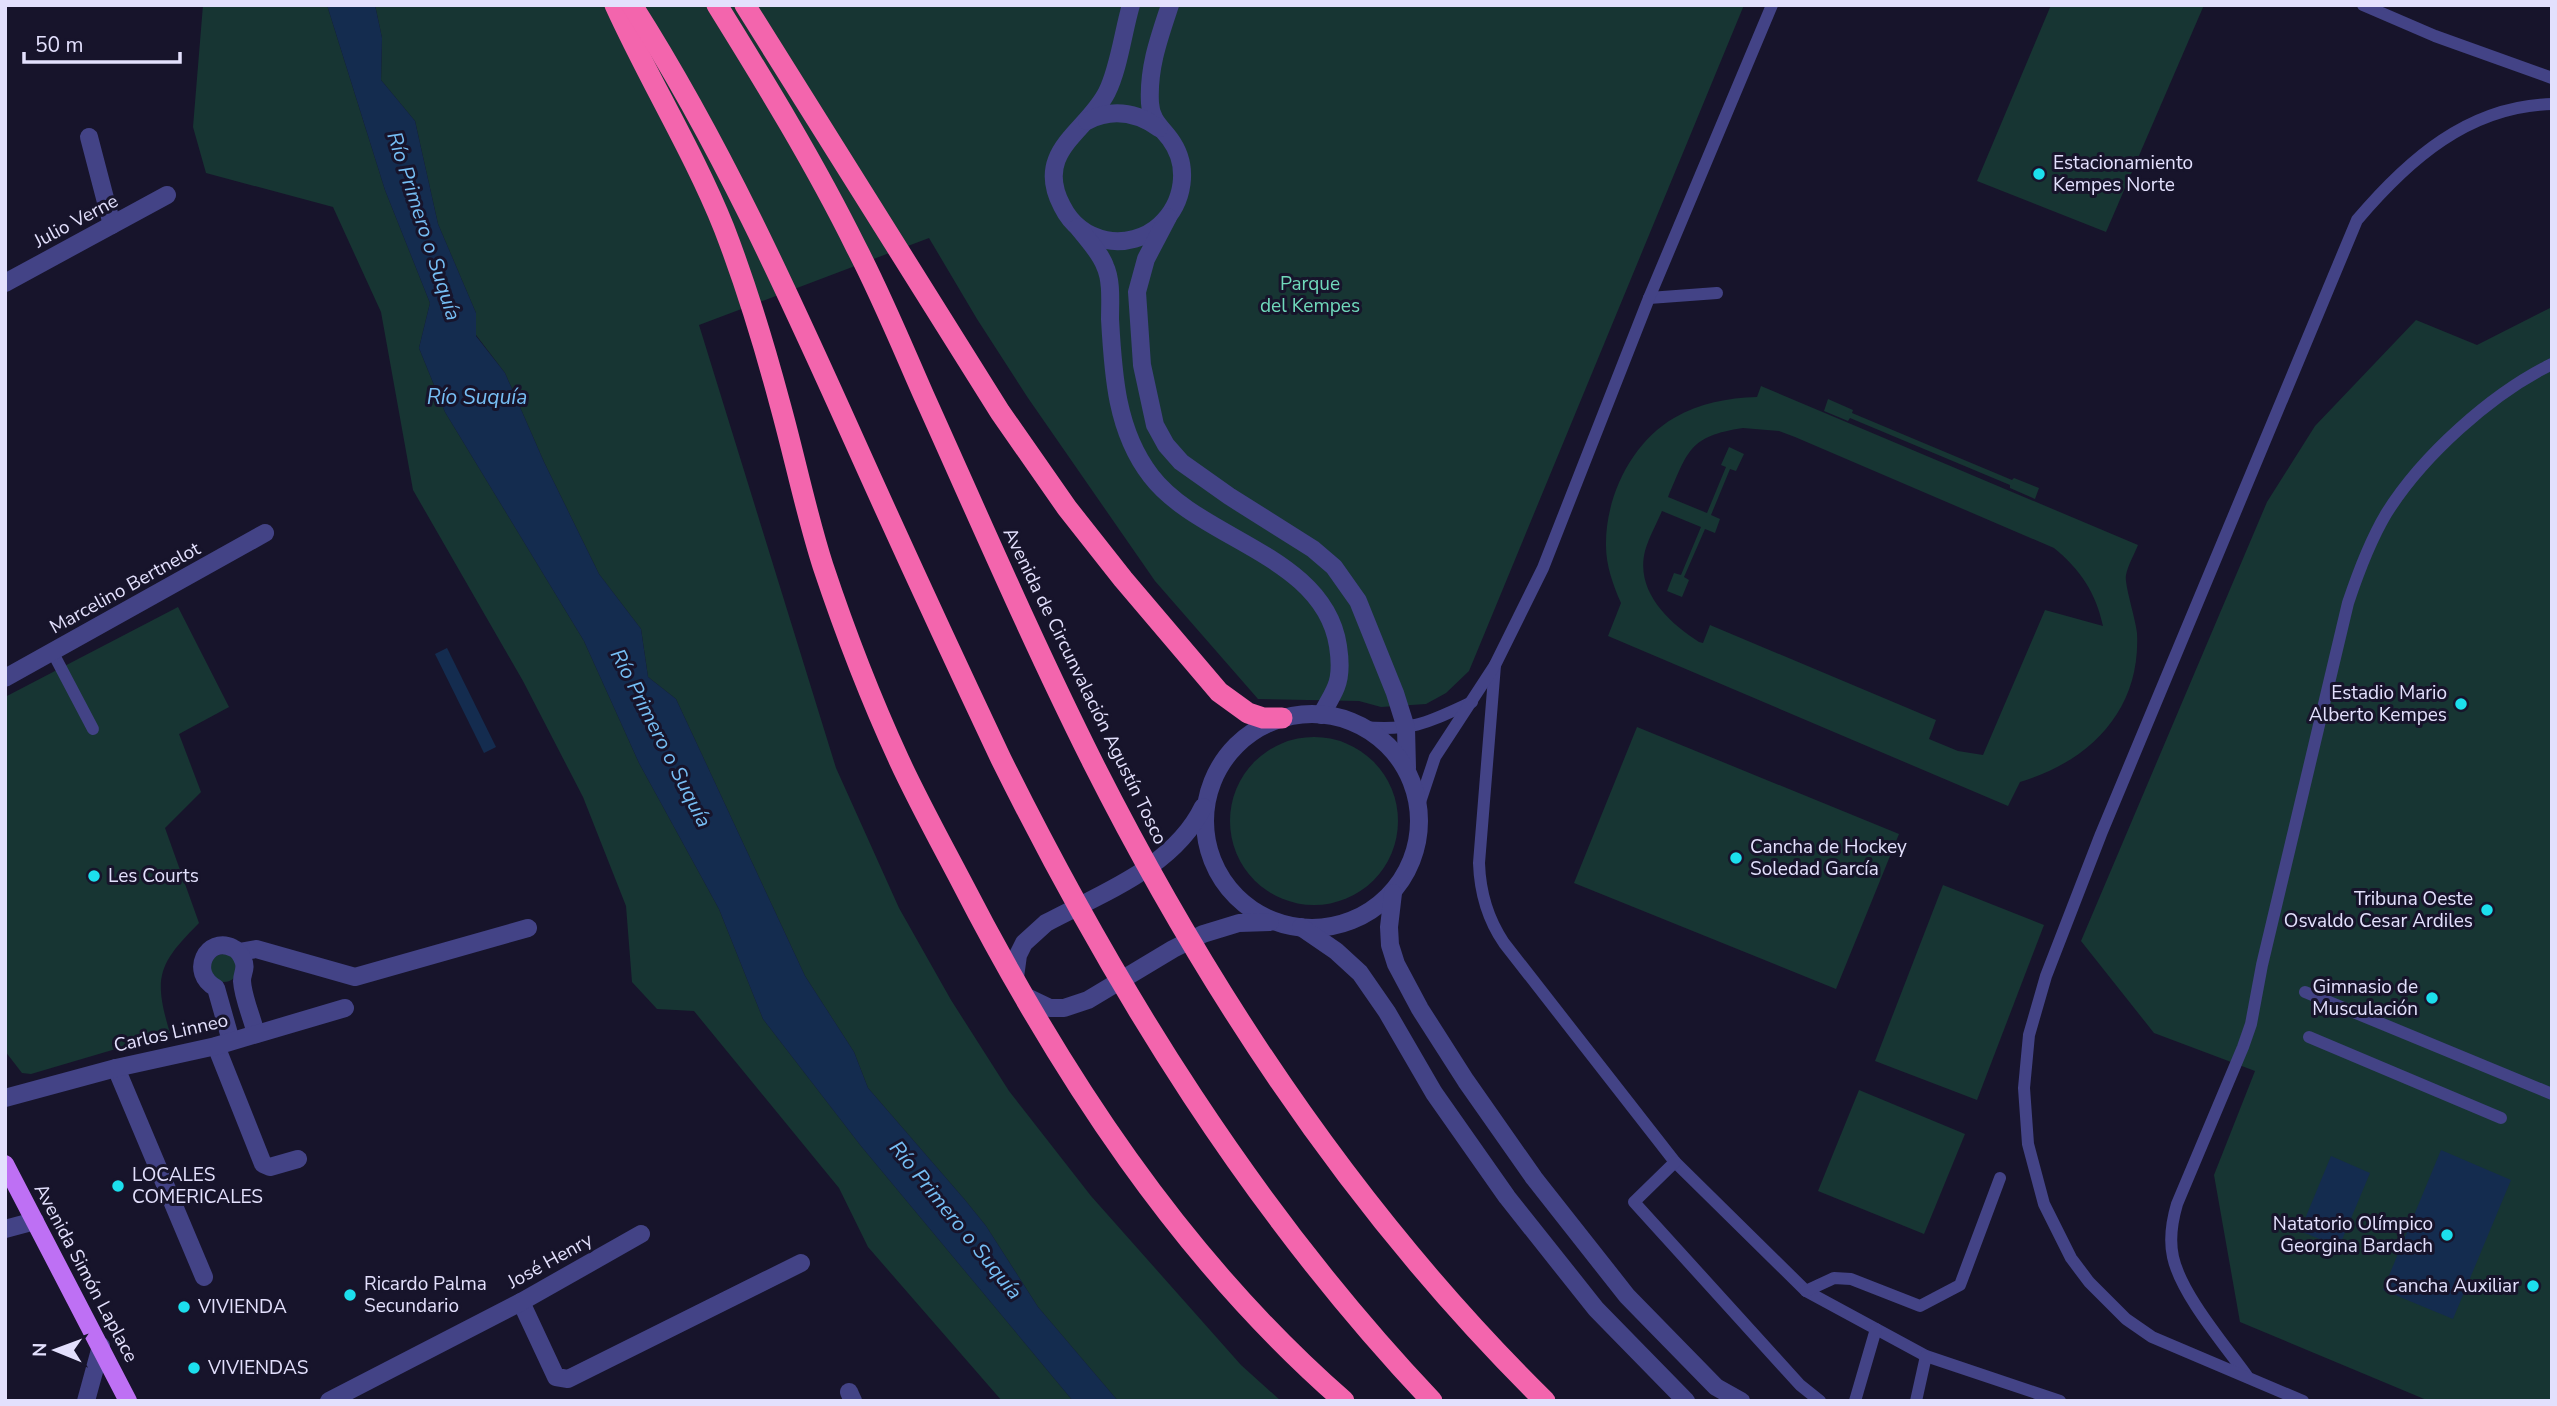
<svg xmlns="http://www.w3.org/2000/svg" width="2557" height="1406" font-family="'Nunito Sans',sans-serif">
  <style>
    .green { fill: #173533; fill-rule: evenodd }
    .water { fill: #142c4f }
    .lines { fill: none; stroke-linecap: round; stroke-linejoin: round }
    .service { stroke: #434386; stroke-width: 12 }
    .minor { stroke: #434386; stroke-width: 18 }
    .tertiary { stroke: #434386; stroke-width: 18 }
    .primary { stroke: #be70f4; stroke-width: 18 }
    .motorway { stroke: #f365ad; stroke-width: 21 }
    .motorway-bridge { stroke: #f365ad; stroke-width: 21 }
    .poi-dot { fill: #1cdfed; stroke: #17142b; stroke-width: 2.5 }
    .labels { text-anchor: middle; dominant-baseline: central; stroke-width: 6; stroke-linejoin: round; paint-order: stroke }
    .poi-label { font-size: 19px; fill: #e3e0fd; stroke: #17142b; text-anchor: start }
    .street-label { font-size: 19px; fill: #e3e0fd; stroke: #17142b }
    .park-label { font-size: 19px; fill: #70d9bb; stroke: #17142b }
    .water-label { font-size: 21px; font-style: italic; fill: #76bef4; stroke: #17142b }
  </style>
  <rect width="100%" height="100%" fill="#17142b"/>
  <g class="green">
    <polygon points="203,5 327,5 385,190 430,303 419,348 445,412 584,641 639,763 719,909 763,1019 861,1146 1073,1401 1002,1401 868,1247 839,1188 694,1011 657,1009 632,982 626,906 583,797 523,681 413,490 381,312 333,207 206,173 193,127"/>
    <polygon points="375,5 1744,5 1469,671 1446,693 1426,704 1381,707 1359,701 1258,699 1155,581 1028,398 977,319 929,238 699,325 836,768 899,908 951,1000 1009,1091 1091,1196 1241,1365 1281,1401 1118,1401 1038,1307 986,1226 965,1200 868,1088 854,1052 805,976 676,699 648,677 641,629 599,574 544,462 505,373 476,335 476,313 438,224 415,121 381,80 382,38"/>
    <polygon points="2051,5 2204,5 2106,232 1977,181"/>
    <polygon points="2552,307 2552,1401 2429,1401 2240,1322 2214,1175 2255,1071 2154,1033 2081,941 2267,502 2315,426 2416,320 2477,345"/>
    <path d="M1761 386 2138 545C2134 555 2128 565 2126 575 2124 584 2136 620 2137 633 2141 710 2090 761 2020 782L2008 806 1608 636 1621 603C1613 585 1606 565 1606 546 1605 497 1632 442 1674 418 1700 403 1727 398 1757 397ZM1743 428 1779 431 1795 437 2054 548C2080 569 2096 593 2103 626L2045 610 1983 755 1958 751 1929 739 1936 720 1710 625 1703 643 1699 642C1668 622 1635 591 1645 551 1649 537 1657 523 1662 511L1701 527 1681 575 1674 573 1667 591 1682 597 1689 580 1684 577 1705 529 1715 533 1720 519 1711 515 1730 469 1736 471 1744 454 1729 447 1721 465 1726 467 1707 513 1668 497C1688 451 1689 436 1743 428Z"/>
    <polygon points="1828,399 1853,410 1852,413 2012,480 2014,478 2039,488 2035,499 2010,488 2010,485 1850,418 1848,421 1824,411"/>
    <path d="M178 607 229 707 179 734 201 792 165 828 199 923C158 964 153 977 170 1033L31 1074 22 1073 5 1051V697Z"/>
    <polygon points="1637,727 1899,834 1836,989 1574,883"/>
    <circle cx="1314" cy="821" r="84"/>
    <polygon points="1943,885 2044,925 1977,1100 1875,1061"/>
    <circle cx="224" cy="968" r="14"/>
    <polygon points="1859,1090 1965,1134 1924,1234 1818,1191"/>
  </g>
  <g class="water">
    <polygon points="327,5 375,5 382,38 381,80 415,121 438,224 476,313 476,336 505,373 544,462 599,574 641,629 648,677 676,699 805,976 854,1052 868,1088 965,1200 986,1226 1038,1307 1118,1401 1073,1401 861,1146 763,1019 719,909 639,763 584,641 445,412 419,348 430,303 385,190"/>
    <polygon points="447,648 496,747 484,753 435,654"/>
    <polygon points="2441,1150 2511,1180 2453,1319 2383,1290"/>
    <polygon points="2331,1156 2370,1173 2339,1247 2300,1231"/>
  </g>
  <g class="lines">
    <g class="service">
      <polyline points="2363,5 2435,36 2552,78"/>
      <polyline points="1649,298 1717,293"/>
      <polyline points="53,653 93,729"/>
      <path d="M1495 665 1479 863C1480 893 1487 918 1504 943L1675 1162 1806 1291 1926 1356 2060 1401"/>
      <path d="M1363 727C1414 731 1427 723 1472 702"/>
      <polyline points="1420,802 1435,757 1495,665 1543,568 1649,298 1772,5"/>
      <polyline points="2305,992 2552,1094"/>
      <polyline points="2309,1037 2501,1118"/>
      <polyline points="1675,1162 1634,1202 1800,1385 1820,1401"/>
      <polyline points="1806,1291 1834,1278 1851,1279 1920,1306 1960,1285 2000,1178"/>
      <path d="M2247 1376C2224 1344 2181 1294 2173 1257 2169 1239 2172 1221 2177 1204L2243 1047 2251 1024 2262 965 2348 603C2358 573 2370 541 2386 514 2422 456 2491 394 2552 364"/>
      <polyline points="1855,1401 1876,1329"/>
      <polyline points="1916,1401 1926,1356"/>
      <path d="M2303 1401 2152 1337 2126 1319 2089 1282 2071 1258 2044 1204 2028 1144 2024 1088 2029 1035 2046 976 2101 834 2357 220C2408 160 2468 106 2552 104"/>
    </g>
    <g class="minor">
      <path d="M1131 5C1123 32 1119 68 1107 92 1087 132 1033 151 1062 206 1071 224 1086 236 1106 240 1124 244 1146 238 1160 225 1184 203 1190 166 1170 139 1160 126 1151 120 1150 103 1148 68 1159 38 1170 5"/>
      <path d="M1087 121C1112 108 1136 112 1159 128"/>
      <polyline points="89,137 112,225"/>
      <polyline points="1168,217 1146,259 1137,292 1142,365 1155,425 1166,445 1181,462 1229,496 1313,549 1334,567 1358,601 1395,693 1406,728 1407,768"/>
      <path d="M1078 227C1087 239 1100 252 1105 266 1112 281 1110 303 1110 319 1113 373 1116 431 1151 476 1200 540 1324 555 1338 646 1340 659 1341 675 1336 687 1332 697 1326 706 1321 715"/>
      <polyline points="5,283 167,195"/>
      <polyline points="5,678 265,533"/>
      <polyline points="239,952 256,949 355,977 528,928"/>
      <path d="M231 1041 216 988C188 973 207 935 233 948 238 950 241 955 243 960 247 968 242 973 242 981 243 998 252 1017 256 1034"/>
      <polyline points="216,1046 263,1164 270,1167 298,1159"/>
      <polyline points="116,1068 204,1277"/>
      <polyline points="5,1098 116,1068 216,1046 345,1008"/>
      <polyline points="5,1229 35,1221"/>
      <polyline points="521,1302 556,1377 568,1379 801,1263"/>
      <polyline points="849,1392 853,1401"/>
      <polyline points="86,1401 101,1346"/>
      <polyline points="329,1401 521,1302 641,1234"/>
    </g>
    <g class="tertiary">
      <circle cx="1312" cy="821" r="107"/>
      <path d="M1203 807C1174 867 1102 893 1046 923L1024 943 1018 955 1015 977 1019 989 1027 997 1050 1008H1064L1088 1000 1173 949 1203 934 1239 923 1270 922"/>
      <polyline points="1393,893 1389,927 1390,945 1396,964 1420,1009 1466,1081 1534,1178 1627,1296 1716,1387 1741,1401"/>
      <polyline points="1301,927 1336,951 1360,973 1387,1012 1434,1093 1507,1197 1596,1309 1686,1401"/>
    </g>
    <polyline class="primary" points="5,1164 128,1401"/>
    <g class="motorway">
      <path d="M615 5C649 80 693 151 724 228 746 285 764 344 780 404 795 458 806 513 823 566 845 632 870 697 899 760 918 801 940 841 961 881 1060 1073 1180 1258 1344 1401"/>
      <polyline points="745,5 1000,412 1067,508 1123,579 1219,692 1248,713 1263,718 1282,718"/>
    </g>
    <g class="motorway-bridge">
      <path d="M632 5C720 143 787 291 854 440 902 547 951 653 1001 759 1116 991 1253 1212 1432 1401"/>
      <path d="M717 5C766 84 815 164 856 247 881 295 902 346 924 396 979 518 1032 641 1092 761 1210 995 1358 1217 1545 1401"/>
    </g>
  </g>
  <g class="poi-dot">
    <circle cx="2039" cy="174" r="7"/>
    <circle cx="2461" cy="704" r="7"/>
    <circle cx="1736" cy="858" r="7"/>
    <circle cx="94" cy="876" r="7"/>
    <circle cx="2487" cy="910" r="7"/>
    <circle cx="2432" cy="998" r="7"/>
    <circle cx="118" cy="1186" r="7"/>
    <circle cx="2447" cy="1235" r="7"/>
    <circle cx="2533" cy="1286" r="7"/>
    <circle cx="350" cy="1295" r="7"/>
    <circle cx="184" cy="1307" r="7"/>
    <circle cx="194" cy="1368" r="7"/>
  </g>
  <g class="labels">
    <g class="poi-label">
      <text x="2053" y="163">Estacionamiento<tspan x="2053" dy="22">Kempes Norte</tspan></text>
      <text x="2447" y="693" text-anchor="end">Estadio Mario<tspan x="2447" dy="22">Alberto Kempes</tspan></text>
      <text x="1750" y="847">Cancha de Hockey<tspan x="1750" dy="22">Soledad García</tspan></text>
      <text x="108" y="876">Les Courts</text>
      <text x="2473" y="899" text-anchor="end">Tribuna Oeste<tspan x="2473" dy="22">Osvaldo Cesar Ardiles</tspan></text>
      <text x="2418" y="987" text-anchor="end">Gimnasio de<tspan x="2418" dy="22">Musculación</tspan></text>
      <text x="132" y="1175">LOCALES<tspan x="132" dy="22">COMERICALES</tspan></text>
      <text x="2433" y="1224" text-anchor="end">Natatorio Olímpico<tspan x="2433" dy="22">Georgina Bardach</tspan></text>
      <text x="364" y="1284">Ricardo Palma<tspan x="364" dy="22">Secundario</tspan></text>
      <text x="2519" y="1286" text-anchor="end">Cancha Auxiliar</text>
      <text x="198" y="1307">VIVIENDA</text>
      <text x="208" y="1368">VIVIENDAS</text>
    </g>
    <g class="street-label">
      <text transform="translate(76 221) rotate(-28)">Julio Verne</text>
      <text transform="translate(125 588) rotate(-29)">Marcelino Bertnelot</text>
      <text transform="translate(1085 686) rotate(64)">Avenida de Circunvalación Agustín Tosco</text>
      <text transform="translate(171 1033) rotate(-13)">Carlos Linneo</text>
      <text transform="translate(550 1261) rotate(-29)">José Henry</text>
      <text transform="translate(86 1273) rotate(62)">Avenida Simón Laplace</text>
    </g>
    <g class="park-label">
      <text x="1310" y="284">Parque<tspan x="1310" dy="22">del Kempes</tspan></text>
    </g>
    <g class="water-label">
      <text transform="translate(424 226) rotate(72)">Río Primero o Suquía</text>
      <text x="477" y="397">Río Suquía</text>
      <text transform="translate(661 738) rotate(63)">Río Primero o Suquía</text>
      <text transform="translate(956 1220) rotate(51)">Río Primero o Suquía</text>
    </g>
  </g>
  <rect width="2557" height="1406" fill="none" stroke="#e3e0fd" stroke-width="14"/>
  <g transform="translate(56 1350) rotate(271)" stroke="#17142b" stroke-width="5" paint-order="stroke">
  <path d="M0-5L12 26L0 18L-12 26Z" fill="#e3e0fd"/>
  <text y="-10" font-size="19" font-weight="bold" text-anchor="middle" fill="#e3e0fd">N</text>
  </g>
  <path d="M24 52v10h156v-10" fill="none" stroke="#e3e0fd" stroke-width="3.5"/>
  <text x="35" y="52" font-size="21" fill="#e3e0fd" stroke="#17142b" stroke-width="5" paint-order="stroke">50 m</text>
</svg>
